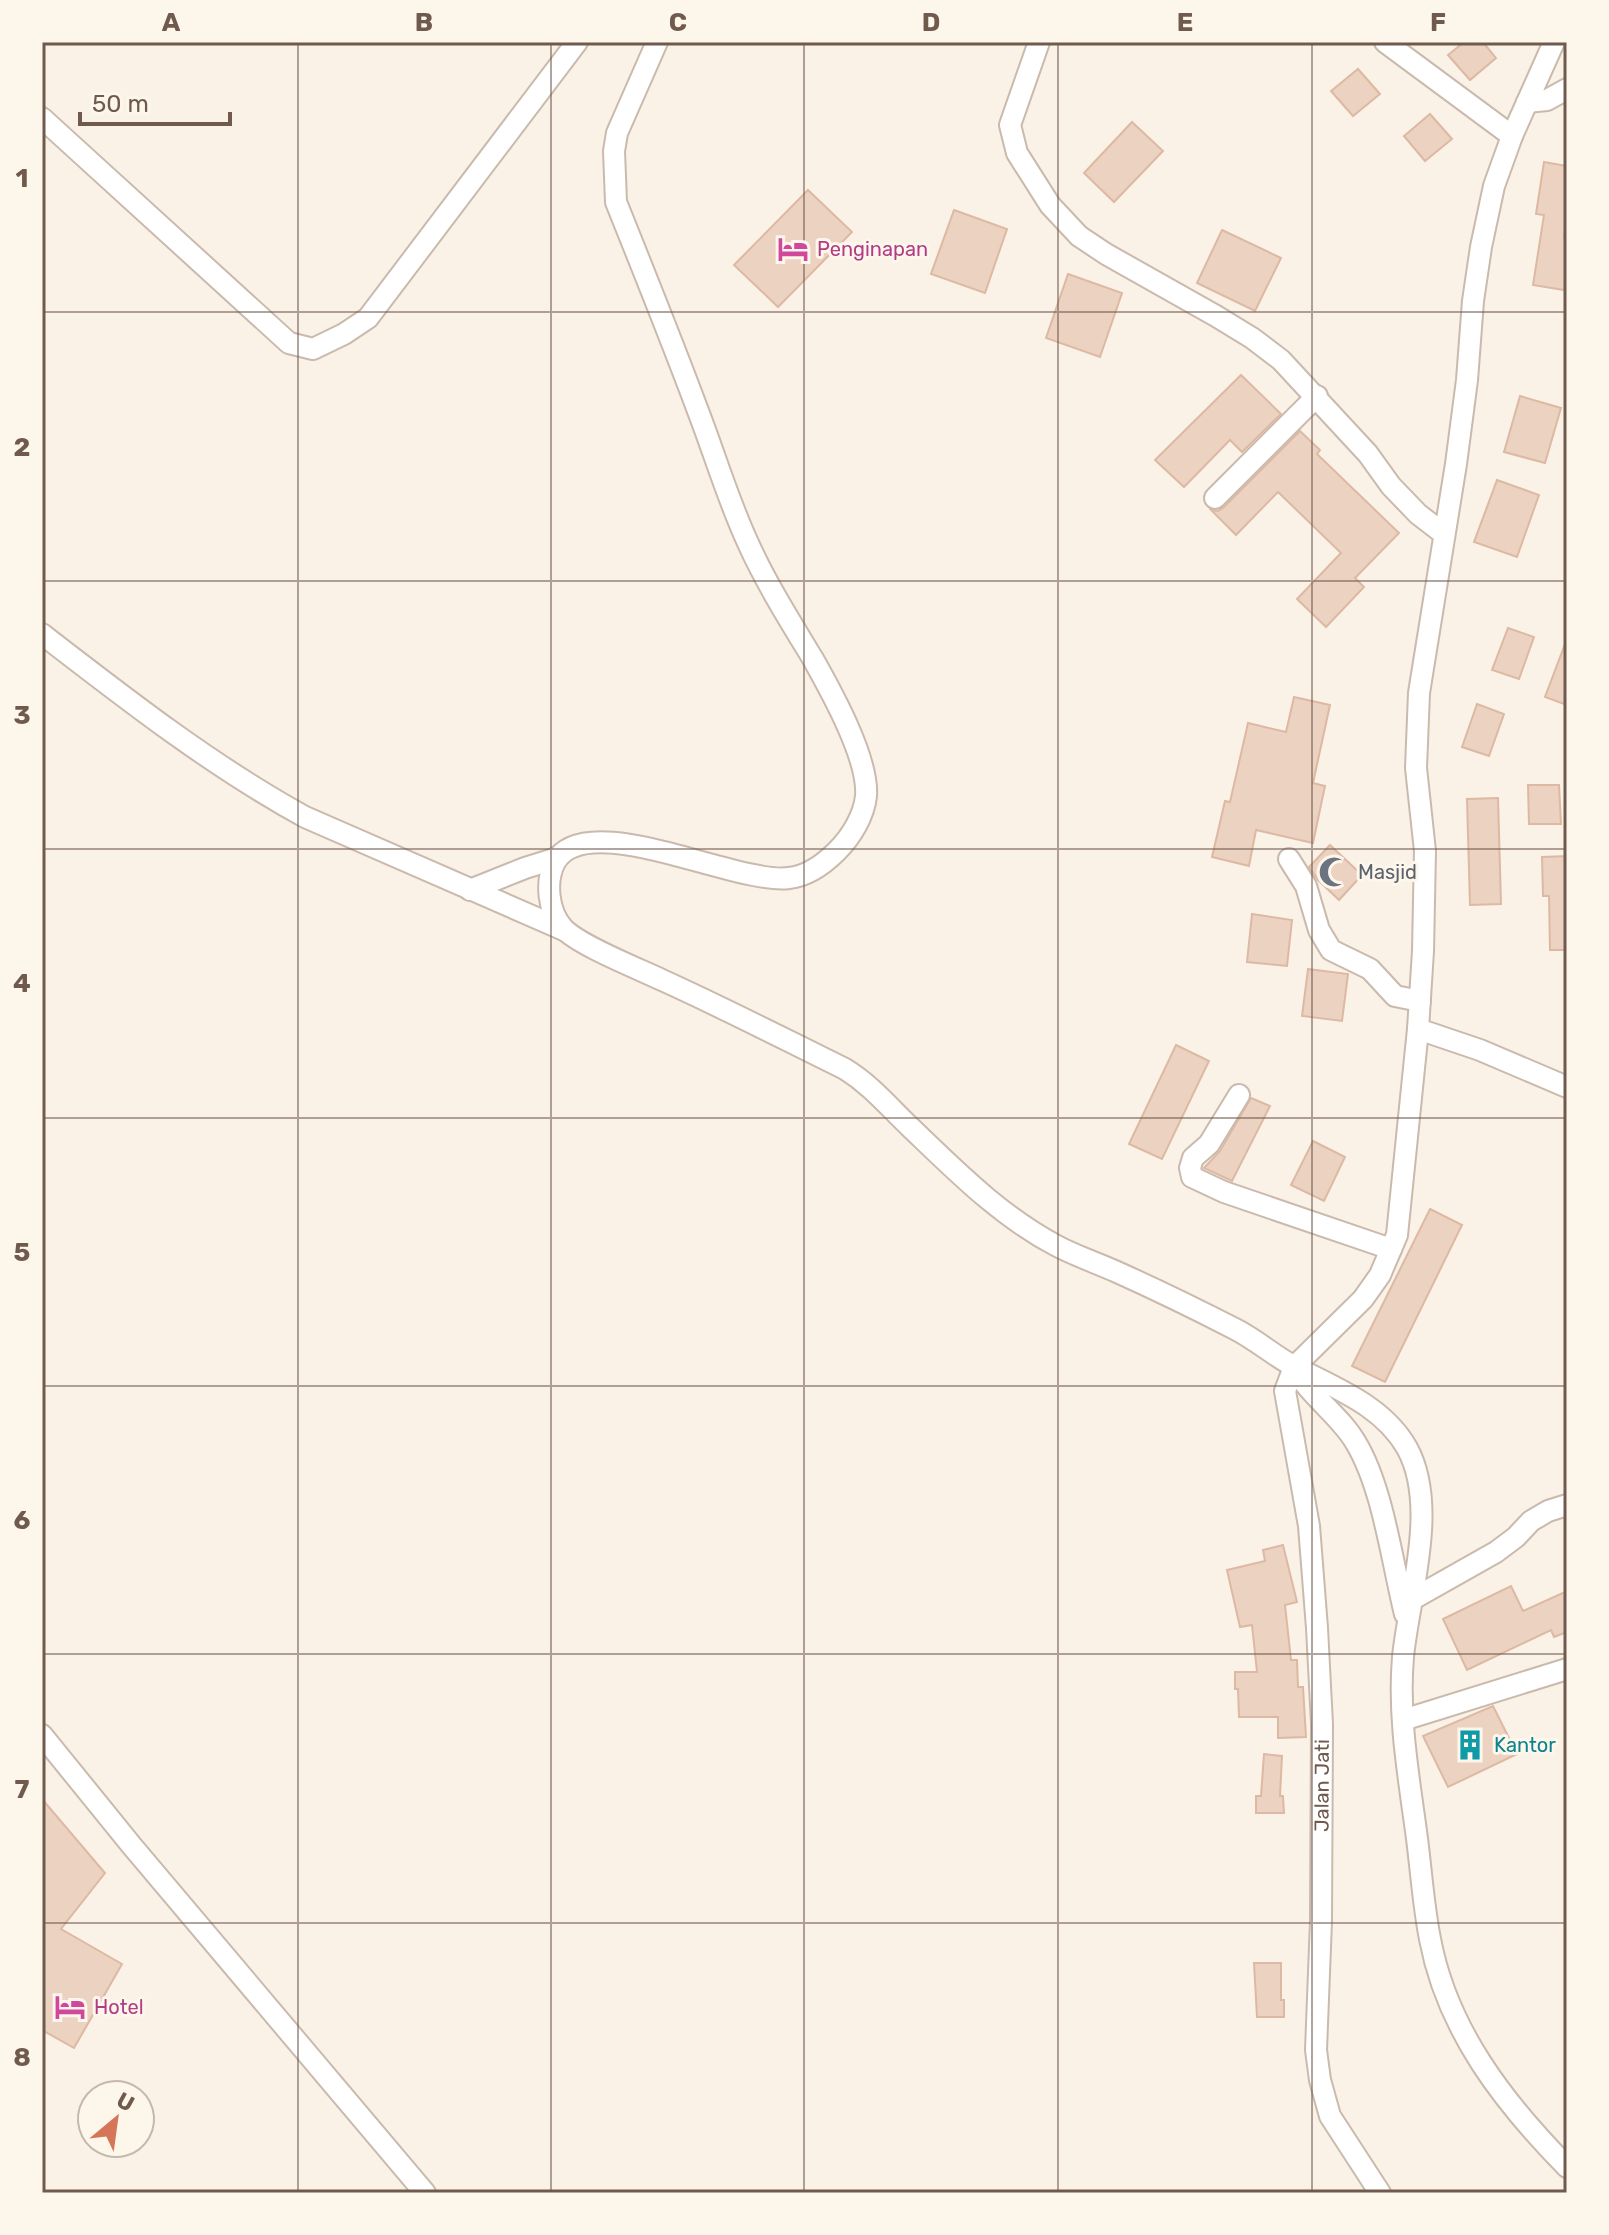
<svg xmlns="http://www.w3.org/2000/svg" width="1609" height="2235" font-family="Rubik,sans-serif">
  <style>
    .building { fill: #ecd2c0; stroke: #ddb9a3; stroke-width: 2 }
    .lines { fill: none; stroke-linecap: round; stroke-linejoin: round }
    .minor-casing { stroke: #cabaad; stroke-width: 24 }
    .minor { stroke: #fff; stroke-width: 20 }
    .grid { fill: none; stroke: #705a4e; stroke-width: 2; stroke-opacity: 0.55 }
    .labels { text-anchor: middle; dominant-baseline: central; stroke-width: 6; stroke-linejoin: round; paint-order: stroke }
    .hotel-label { font-size: 20px; fill: #b23c85; stroke: #fdf6eb; text-anchor: start }
    .worship-label { font-size: 20px; fill: #5b616d; stroke: #fdf6eb; text-anchor: start }
    .culture-label { font-size: 20px; fill: #0d838f; stroke: #fdf6eb; text-anchor: start }
    .street-label { font-size: 20px; fill: #705a4e; stroke: #fdf6eb }
    .neatline { fill: none; stroke: #705a4e; stroke-width: 3 }
    .grid-label { font-size: 26px; text-anchor: middle; font-weight: bold; fill: #705a4e }
  </style>
  <rect width="100%" height="100%" fill="#faf2e6"/>
  <g class="building">
    <polygon points="1464,42 1483,42 1496,58 1470,80 1448,55"/>
    <polygon points="1358,69 1380,94 1353,116 1331,91"/>
    <polygon points="1430,114 1452,139 1425,161 1404,136"/>
    <polygon points="1132,122 1163,151 1114,202 1084,173"/>
    <polygon points="1544,162 1567,166 1567,217 1564,238 1567,238 1567,272 1564,290 1533,285 1544,215 1536,214"/>
    <polygon points="808,190 852,232 778,307 734,265"/>
    <polygon points="954,210 1007,229 985,293 931,274"/>
    <polygon points="1222,230 1281,258 1255,311 1197,283"/>
    <polygon points="1068,274 1122,293 1100,357 1046,338"/>
    <polygon points="1241,375 1281,414 1242,452 1230,440 1184,487 1155,460"/>
    <polygon points="1520,396 1561,408 1545,463 1504,452"/>
    <polygon points="1300,431 1320,450 1317,454 1399,533 1355,578 1364,587 1326,627 1297,599 1341,553 1278,492 1236,535 1211,510 1218,511 1224,507"/>
    <polygon points="1497,480 1539,495 1517,557 1474,542"/>
    <polygon points="1508,628 1534,637 1519,679 1492,670"/>
    <polygon points="1565,644 1567,644 1567,705 1545,697"/>
    <polygon points="1294,697 1330,705 1313,783 1325,786 1313,843 1256,830 1249,866 1212,857 1225,801 1230,802 1248,723 1286,732"/>
    <polygon points="1477,704 1504,714 1489,756 1462,747"/>
    <polygon points="1528,785 1559,785 1561,824 1529,824"/>
    <polygon points="1498,798 1501,904 1470,905 1467,799"/>
    <polygon points="1330,845 1362,875 1339,900 1318,880 1309,867"/>
    <polygon points="1567,856 1567,950 1550,950 1549,896 1543,896 1542,857"/>
    <polygon points="1252,914 1292,920 1287,966 1247,962"/>
    <polygon points="1308,969 1348,974 1342,1021 1302,1016"/>
    <polygon points="1176,1045 1209,1061 1162,1159 1129,1144"/>
    <polygon points="1251,1098 1270,1106 1232,1181 1204,1168 1220,1151"/>
    <polygon points="1313,1141 1345,1157 1324,1201 1291,1185"/>
    <polygon points="1430,1209 1462,1225 1385,1382 1352,1366"/>
    <polygon points="1283,1545 1297,1602 1285,1605 1291,1660 1297,1660 1298,1687 1303,1687 1306,1737 1278,1738 1278,1717 1239,1717 1238,1689 1235,1689 1235,1672 1257,1672 1252,1625 1240,1627 1227,1570 1265,1561 1263,1550"/>
    <polygon points="1511,1586 1523,1611 1567,1591 1567,1632 1554,1637 1551,1630 1467,1670 1443,1619"/>
    <polygon points="1493,1706 1517,1754 1448,1787 1423,1736"/>
    <polygon points="1264,1754 1282,1756 1280,1796 1283,1796 1284,1813 1256,1813 1256,1796 1261,1796"/>
    <polygon points="42,1799 105,1873 61,1929 122,1964 74,2048 42,2030"/>
    <polygon points="1254,1963 1281,1963 1281,2000 1284,2000 1284,2017 1257,2017"/>
  </g>
  <g class="lines">
    <g class="minor-casing">
      <g id="minor">
        <path d="M657 42 617 133 614 151 616 202C644 272 672 341 698 411 715 455 728 500 748 543 766 583 790 621 813 659 831 691 869 759 866 796 864 816 851 837 837 851 824 864 808 876 789 878 736 885 586 807 555 862 545 881 548 912 563 928 578 945 639 969 662 980 724 1008 784 1039 845 1069 871 1085 888 1106 910 1127 956 1171 1000 1216 1057 1246 1076 1256 1097 1263 1117 1272 1157 1290 1196 1309 1235 1329 1257 1340 1275 1357 1297 1368 1337 1389 1383 1406 1407 1448 1439 1506 1409 1596 1403 1657 1398 1715 1408 1773 1416 1831 1421 1867 1423 1904 1430 1939 1447 2030 1504 2103 1567 2167"/>
        <polyline points="1039,42 1010,125 1017,153 1050,205 1079,236 1106,254 1216,316 1252,338 1281,360 1368,454 1391,486 1418,514 1444,534"/>
        <polyline points="1385,42 1512,136"/>
        <polyline points="1527,102 1547,100 1567,89"/>
        <polyline points="42,118 289,343 313,349 344,334 368,318 577,42"/>
        <polyline points="1215,498 1317,396"/>
        <path d="M42 634C126 699 212 766 305 817L564 930"/>
        <polyline points="1289,859 1306,886 1319,930 1331,950 1370,969 1395,996 1420,1001"/>
        <polyline points="470,890 525,868 557,858"/>
        <polyline points="1418,1029 1480,1050 1567,1087"/>
        <polyline points="1239,1095 1209,1144 1193,1158 1190,1168 1192,1177 1224,1192 1391,1249"/>
        <path d="M1294 1367C1310 1397 1340 1415 1356 1443 1383 1488 1392 1562 1405 1614"/>
        <polyline points="1411,1600 1496,1552 1516,1537 1531,1521 1548,1511 1567,1505"/>
        <polyline points="1403,1720 1567,1669"/>
        <polyline points="42,1735 132,1846 425,2193"/>
        <path id="s1" d="M1380 2193 1330 2116 1320 2080 1316 2050 1321 1921 1322 1724 1317 1628 1309 1526 1285 1391 1294 1367 1363 1299 1380 1275 1397 1235 1418 1029 1423 951 1425 851 1416 768 1419 693 1456 464 1467 380 1473 301 1481 247 1494 186 1512 136 1554 42"/>
      </g>
    </g>
    <use href="#minor" class="minor"/>
  </g>
  <path class="grid" d="M298 42V2193M551 42V2193M804 42V2193M1058 42V2193M1312 42V2193M42 312H1567M42 581H1567M42 849H1567M42 1118H1567M42 1386H1567M42 1654H1567M42 1923H1567"/>
  <defs>
    <g id="hotel-bare" transform="scale(2.4)"><path d="M-6-4.5h1.5V1H6V5H4.5V3h-9V5H-6ZM-4 0a1.8 1.8 0 1 1 3.6 0ZM.5 0V-2.5h3Q6-2.5 6 0Z" fill="#d1479c" stroke="#fdf6eb" stroke-width="2.5" paint-order="stroke"/></g>
    <g id="mosque-bare" transform="scale(2.4)"><path d="M3.5-4.9A6 6 0 1 0 3.5 4.9A5 5 0 1 1 3.5-4.9Z" fill="#6b7280" stroke="#fdf6eb" stroke-width="2.5" paint-order="stroke"/></g>
    <g id="building-bare" transform="scale(2.4)"><path d="M-4-6H4V6H1V3H-1V6H-4ZM-2.5-4.3h1.7v1.8h-1.7ZM.8-4.3h1.7v1.8H.8ZM-2.5-1h1.7V.8h-1.7ZM.8-1h1.7V.8H.8Z" fill="#0f9aa8" stroke="#fdf6eb" stroke-width="2.5" paint-order="stroke"/></g>
  </defs>
  <g fill-rule="evenodd">
    <use href="#hotel-bare" x="793" y="249"/>
    <use href="#mosque-bare" x="1334" y="872"/>
    <use href="#building-bare" x="1470" y="1745"/>
    <use href="#hotel-bare" x="70" y="2007"/>
  </g>
  <g class="labels">
    <g class="hotel-label">
      <text x="817" y="249">Penginapan</text>
      <text x="94" y="2007">Hotel</text>
    </g>
    <g class="worship-label">
      <text x="1358" y="872">Masjid</text>
    </g>
    <g class="culture-label">
      <text x="1494" y="1745">Kantor</text>
    </g>
    <g class="street-label">
      <text stroke="none"><textPath href="#s1" startOffset="424">Jalan Jati</textPath></text>
    </g>
  </g>
  <rect width="1609" height="2235" fill="none" stroke="#fdf6eb" stroke-width="88"/>
  <g transform="translate(116 2119) rotate(29)"><circle r="38" fill="#fdf6eb" stroke="#c5b8ac" stroke-width="2"/>
  <path d="M0-6L14 30L0 20L-14 30Z" fill="#d67658"/>
  <text y="-12" font-size="22" font-weight="bold" text-anchor="middle" fill="#705a4e">U</text>
  </g>
  <path d="M80 112v12h150v-12" fill="none" stroke="#705a4e" stroke-width="4"/>
  <text x="92" y="112" font-size="24" fill="#705a4e" stroke="#fdf6eb" stroke-width="6" paint-order="stroke">50 m</text>
  <rect x="44" y="44" width="1521" height="2147" class="neatline"/>
  <g class="grid-label">
    <text x="171" y="31">A</text>
    <text x="424" y="31">B</text>
    <text x="678" y="31">C</text>
    <text x="931" y="31">D</text>
    <text x="1185" y="31">E</text>
    <text x="1438" y="31">F</text>
    <text x="22" y="187">1</text>
    <text x="22" y="456">2</text>
    <text x="22" y="724">3</text>
    <text x="22" y="992">4</text>
    <text x="22" y="1261">5</text>
    <text x="22" y="1529">6</text>
    <text x="22" y="1798">7</text>
    <text x="22" y="2066">8</text>
  </g>
</svg>
